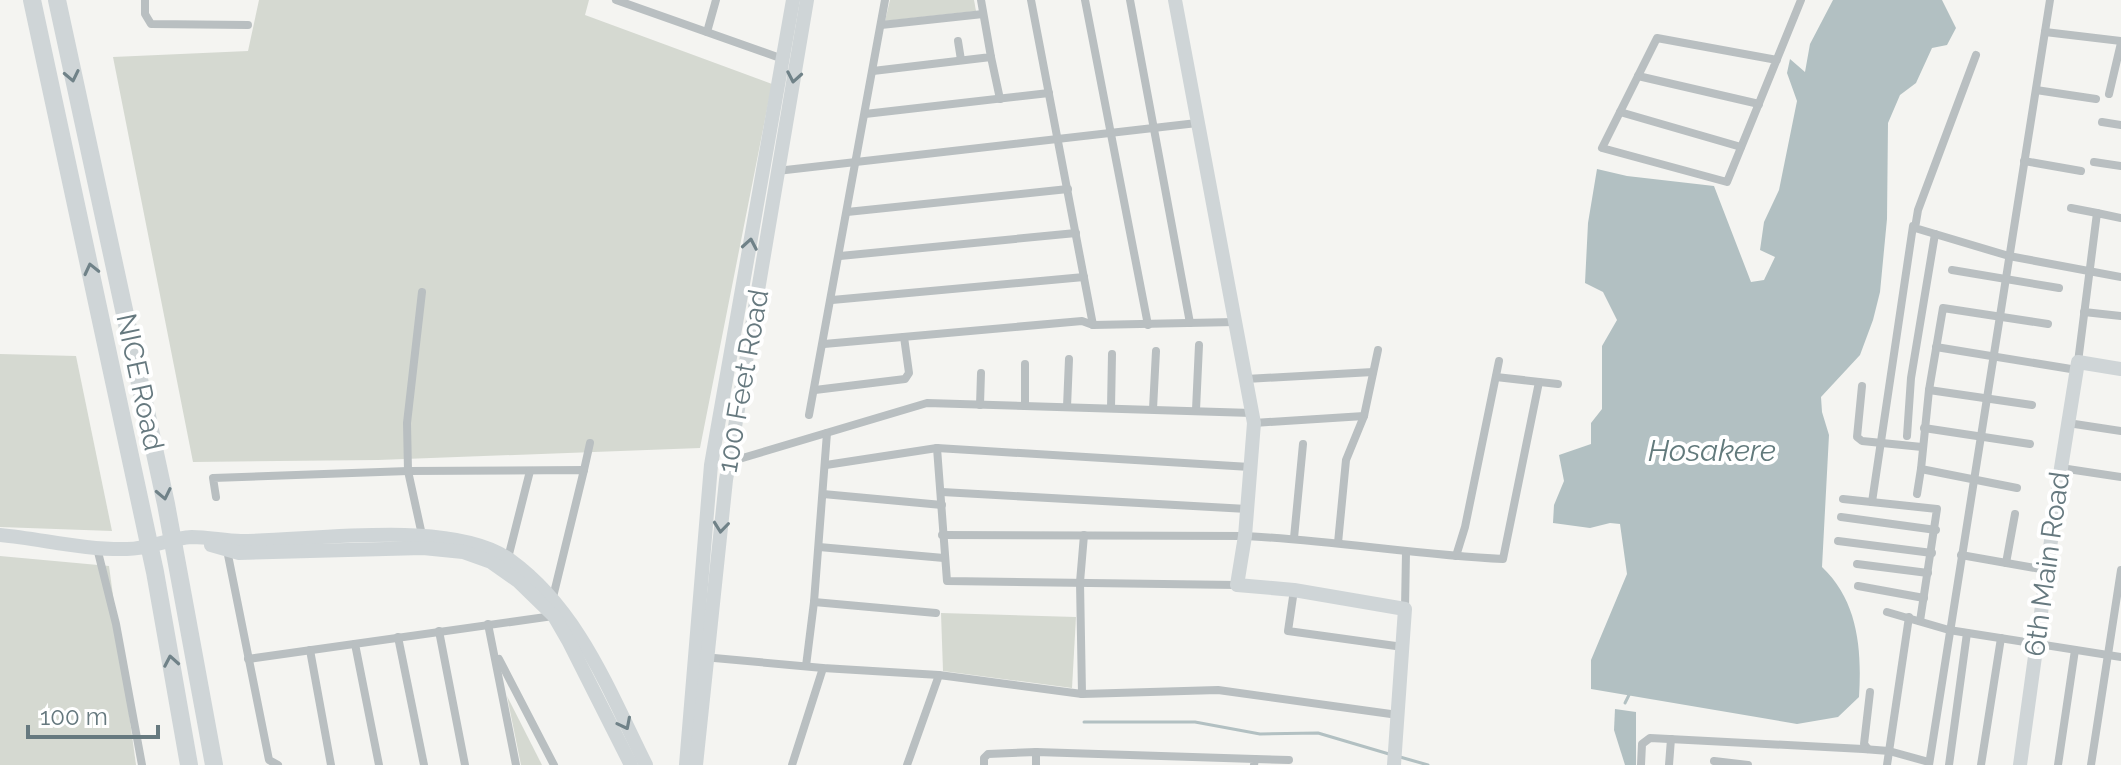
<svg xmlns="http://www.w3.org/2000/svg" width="2121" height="765" font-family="Raleway,sans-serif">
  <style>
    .green { fill: #d5d9d1 }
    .water { fill: #b2c0c2 }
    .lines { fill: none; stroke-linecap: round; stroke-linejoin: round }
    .stream { stroke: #b2c0c2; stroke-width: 3 }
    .street { stroke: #b9bfc1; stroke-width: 8 }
    .secondary { stroke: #cfd5d7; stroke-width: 14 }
    .highway { stroke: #cfd5d7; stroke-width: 18 }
    .oneway { stroke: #708288 }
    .labels { text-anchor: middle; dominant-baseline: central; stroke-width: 8; stroke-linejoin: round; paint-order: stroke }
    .street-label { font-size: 28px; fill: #66797f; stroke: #fff }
    .water-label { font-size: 30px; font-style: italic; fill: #627a7c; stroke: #fff }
  </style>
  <rect width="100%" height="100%" fill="#f4f4f1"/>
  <g class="green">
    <polygon points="259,0 589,0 585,15 772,84 700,448 378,460 193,462 113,57 248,51"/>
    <polygon points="890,0 974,0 976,11 885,21"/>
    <polygon points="0,354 76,356 112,531 0,527"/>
    <polygon points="0,556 109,566 136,765 0,765"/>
    <polygon points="941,613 1076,617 1072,688 943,671"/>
    <polygon points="507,696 542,765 521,765"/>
  </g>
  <g class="water">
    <path d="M1833 0H1942L1956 28 1947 45 1932 48 1916 83 1900 95 1888 123 1887 219 1880 292 1873 320 1860 355 1821 397 1822 412 1829 435 1822 567C1858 601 1862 649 1859 697L1838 717 1797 724 1591 689V660L1627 574 1620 524 1610 523 1590 528 1553 523 1554 505 1564 481 1559 455 1591 444V423L1602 409V346L1617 320 1603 292 1585 283 1588 223 1597 169 1627 176 1714 186 1751 282 1764 280 1775 257 1760 250 1764 222 1779 190 1797 101 1787 73 1790 59 1805 72 1810 44Z"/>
    <polygon points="1615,709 1636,712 1636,765 1625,765 1614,730"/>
  </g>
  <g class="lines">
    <g class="stream">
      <polyline points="1625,703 1630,693"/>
      <polyline points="1084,722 1195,722 1260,734 1318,733 1389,754"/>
      <polyline points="1400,757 1428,765"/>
    </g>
    <g class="street">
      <polyline points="145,0 145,14 151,24 248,25"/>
      <polyline points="616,0 783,59"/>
      <polyline points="1031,0 1093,325"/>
      <polyline points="1085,0 1148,325"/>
      <polyline points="1130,0 1190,323"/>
      <polyline points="881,25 983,14"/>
      <polyline points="707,32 716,0"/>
      <polyline points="2045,32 2121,41"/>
      <polyline points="958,41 961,60"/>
      <polyline points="1976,55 1918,210 1915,228 2009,256 2121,277"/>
      <polyline points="991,57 1000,99"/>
      <polyline points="1777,60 1657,38 1602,148 1727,182 1801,0"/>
      <polyline points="873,71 991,57 981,0"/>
      <polyline points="1638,76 1759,104"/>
      <polyline points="2036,90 2096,99"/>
      <polyline points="2109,94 2121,43"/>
      <polyline points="1620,112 1741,147"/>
      <polyline points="865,114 1049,93"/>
      <polyline points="2102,122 2121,125"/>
      <polyline points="2024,161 2081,171"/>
      <polyline points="2094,162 2121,166"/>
      <polyline points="777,171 1197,123"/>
      <polyline points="2071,208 2097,213"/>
      <polyline points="847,212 1068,189"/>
      <polyline points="840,256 1076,233"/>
      <polyline points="1952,270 2059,288"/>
      <polyline points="832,300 1084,277"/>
      <polyline points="2084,312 2121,316"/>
      <polyline points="824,344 1082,321 1093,325 1235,322"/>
      <polyline points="1936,347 2077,370"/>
      <polyline points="2078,362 2097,213 2121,218"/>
      <polyline points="1496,377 1558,384"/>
      <polyline points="1246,379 1373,372"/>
      <polyline points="1862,386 1857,437 1862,441 1922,447"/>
      <polyline points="815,390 905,379 909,373 904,337"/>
      <polyline points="1929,390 2032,405"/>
      <polyline points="980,405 981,373"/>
      <polyline points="1025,406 1025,364"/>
      <polyline points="1067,407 1069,359"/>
      <polyline points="1111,408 1112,354"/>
      <polyline points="1153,409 1156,351"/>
      <polyline points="1196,410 1199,345"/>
      <polyline points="809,415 885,0"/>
      <polyline points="1254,423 1364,416 1378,350"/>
      <polyline points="2068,423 2121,431"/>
      <polyline points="1924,428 2030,444"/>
      <polyline points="1907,436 1911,378 1935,234"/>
      <polyline points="937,448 947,581 1237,585"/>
      <polyline points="729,462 927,403 1252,413"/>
      <polyline points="826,465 937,448 1250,467"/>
      <polyline points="2061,468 2121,477"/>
      <polyline points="584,470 590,443"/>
      <polyline points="2017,488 1921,469 1929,390 1943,308 2048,324"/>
      <polyline points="942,492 1247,509"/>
      <polyline points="823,494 942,505"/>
      <polyline points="1917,494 1921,469"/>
      <polyline points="216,497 213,478 408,471 584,470 553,597 549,601"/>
      <polyline points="1843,499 1937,509 1920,621"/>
      <polyline points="1872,502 1913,226"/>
      <polyline points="1841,517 1936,530"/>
      <polyline points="422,535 408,471 407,423 422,292"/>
      <path d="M942 535 1245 536C1331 540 1417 555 1503 559L1539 382"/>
      <polyline points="1294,538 1303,444"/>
      <polyline points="1838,541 1932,553"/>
      <polyline points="1338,543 1346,460 1364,416"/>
      <polyline points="819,547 944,558"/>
      <polyline points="97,548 116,624 142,765"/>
      <polyline points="227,550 269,760 278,765"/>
      <polyline points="1961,555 2046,570"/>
      <polyline points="1456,556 1465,527 1499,361"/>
      <polyline points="508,558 530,471"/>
      <polyline points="2006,563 2015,514"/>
      <polyline points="1857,564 1928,573"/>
      <polyline points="1858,586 1924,598"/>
      <polyline points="1294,590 1288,631 1403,647"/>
      <polyline points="814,602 936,613"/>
      <polyline points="1405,609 1406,552"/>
      <polyline points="1887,612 1949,630 2121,657"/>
      <polyline points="488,624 516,765"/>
      <polyline points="439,631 465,765"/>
      <polyline points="398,637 424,765"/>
      <polyline points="355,644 379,765"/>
      <polyline points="310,650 331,765"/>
      <polyline points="703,657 823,668 939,675 1082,694 1218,690 1398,715"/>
      <polyline points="248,659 553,616"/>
      <polyline points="499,659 554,765"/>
      <polyline points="806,666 814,602 827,433"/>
      <polyline points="1082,694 1080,582 1084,535"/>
      <polyline points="1868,749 1864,744 1870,692"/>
      <polyline points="1036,752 1036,765"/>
      <polyline points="1255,759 1289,760"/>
      <polyline points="1714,761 1748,765"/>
      <polyline points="792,765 823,668"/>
      <polyline points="907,765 939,675"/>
      <polyline points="984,765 984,758 988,754 1036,752 1255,759 1254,765"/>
      <polyline points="1641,765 1642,744 1650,738 1863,749 1889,751 1929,762"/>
      <polyline points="1669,765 1671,739"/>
      <polyline points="1887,765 1909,617"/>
      <polyline points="1929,765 2050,0"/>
      <polyline points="1949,765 1967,633"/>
      <polyline points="1981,765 2001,638"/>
      <polyline points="2058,765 2075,650"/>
      <polyline points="2091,765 2121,570"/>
    </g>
    <g class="secondary">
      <polyline points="1175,0 1254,423 1245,536 1237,585 1294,590 1405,609 1394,765"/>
      <path d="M0 535C42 539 84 550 127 549 149 549 170 538 192 537 209 537 225 541 241 541 312 541 452 518 510 560 579 610 609 691 646 765"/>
      <polyline points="211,545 239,553 423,548 463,552 491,562 518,581 554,616 569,642 631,765"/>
      <polyline points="686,765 711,465 793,0"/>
      <polyline points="696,765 726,480 807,0"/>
      <polyline points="2020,765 2061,468 2078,362 2121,369"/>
    </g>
    <g class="highway">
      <polyline points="32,0 155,572 189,765"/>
      <polyline points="57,0 166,504 214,765"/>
    </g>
  </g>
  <defs><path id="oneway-chevron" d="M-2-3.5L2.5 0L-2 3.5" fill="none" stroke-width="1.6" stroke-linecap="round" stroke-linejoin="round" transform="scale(2)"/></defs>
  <g class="oneway">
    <use href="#oneway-chevron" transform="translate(72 76) rotate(78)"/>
    <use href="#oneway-chevron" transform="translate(794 77) rotate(100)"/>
    <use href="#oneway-chevron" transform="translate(750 244) rotate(-80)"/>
    <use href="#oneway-chevron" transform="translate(91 269) rotate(-103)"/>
    <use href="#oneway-chevron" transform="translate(164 494) rotate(78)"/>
    <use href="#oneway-chevron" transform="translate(721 527) rotate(96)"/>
    <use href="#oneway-chevron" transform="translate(171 661) rotate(-100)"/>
    <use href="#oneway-chevron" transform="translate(625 724) rotate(63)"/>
  </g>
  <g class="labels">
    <g class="street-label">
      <text transform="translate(743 381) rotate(-80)">100 Feet Road</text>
      <text transform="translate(140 382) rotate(78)">NICE Road</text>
      <text transform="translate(2047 564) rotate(-82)">6th Main Road</text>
    </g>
    <g class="water-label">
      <text x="1712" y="450">Hosakere</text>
    </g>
  </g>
  <path d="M28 725v12h130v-12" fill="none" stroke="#66797f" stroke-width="4"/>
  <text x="40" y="725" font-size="24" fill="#66797f" stroke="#ffffff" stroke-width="6" paint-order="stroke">100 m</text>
</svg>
